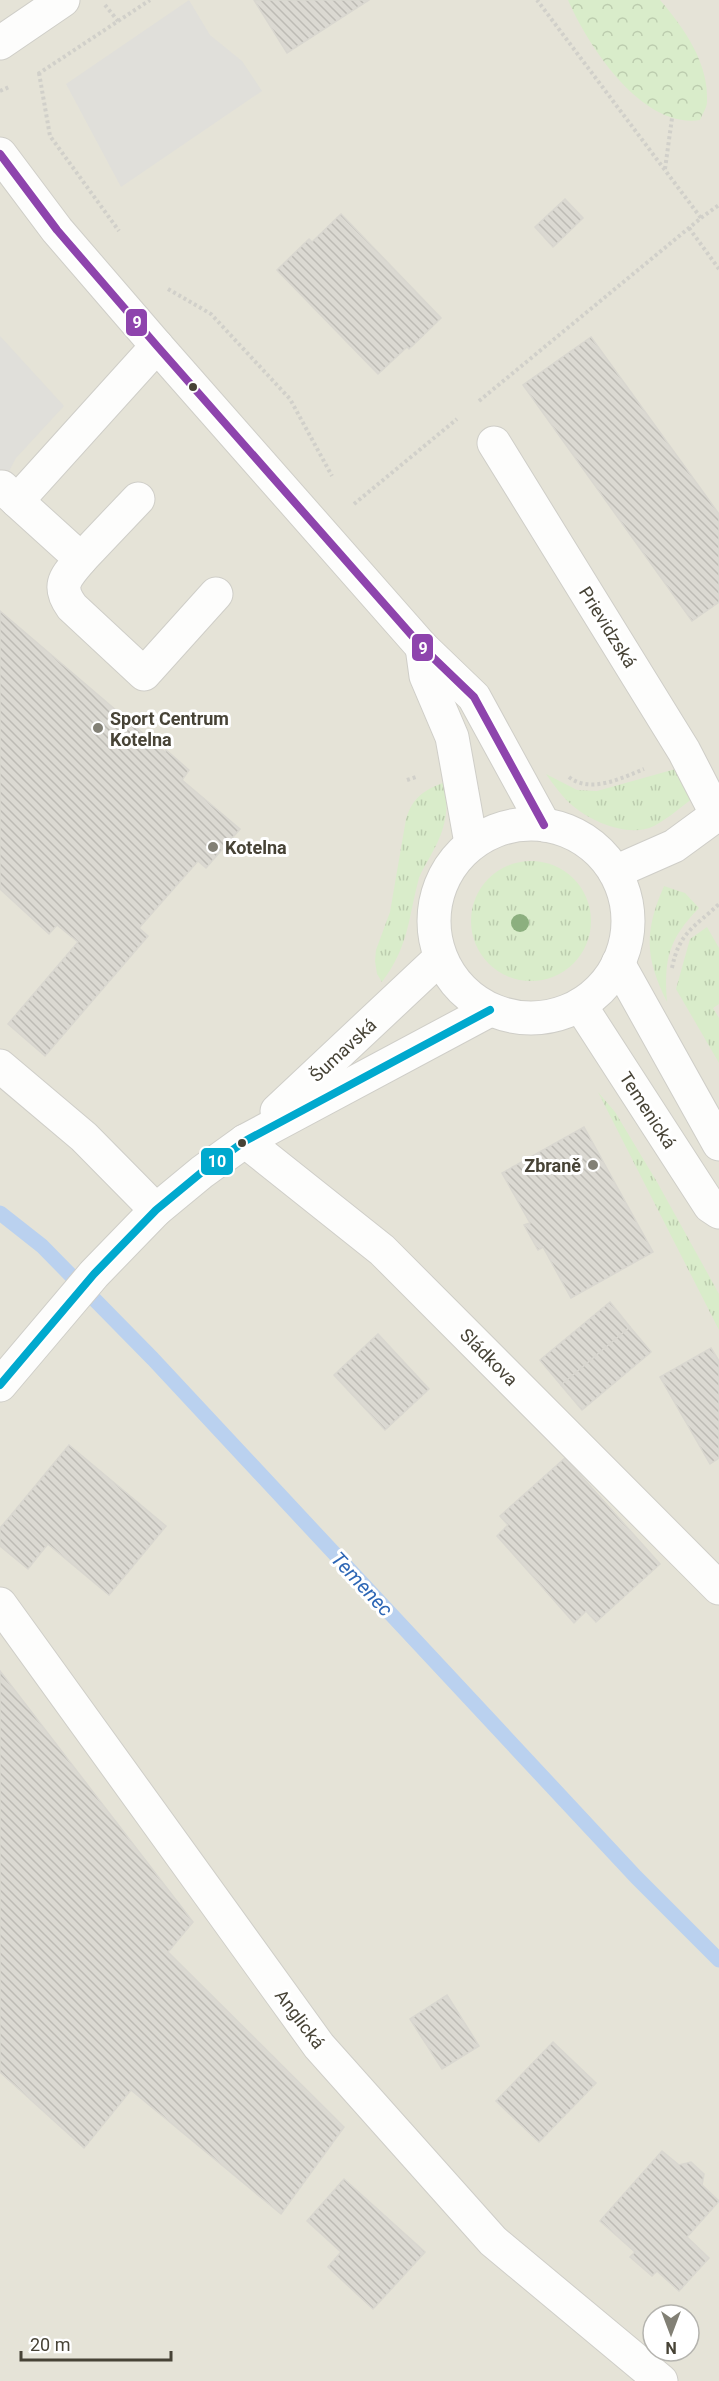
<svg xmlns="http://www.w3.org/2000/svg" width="719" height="2381" font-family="Roboto,sans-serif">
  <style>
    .residential { fill: #e5e3d7; fill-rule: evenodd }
    .grass { fill: url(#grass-tufts) }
    .park { fill: url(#park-crowns) }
    .parking { fill: #e0dfda }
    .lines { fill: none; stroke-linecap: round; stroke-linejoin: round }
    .stream { stroke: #bad1ef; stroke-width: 15 }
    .building { fill: url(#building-back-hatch); stroke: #d9d7d0; stroke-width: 1.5 }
    .minor-casing { stroke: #cfcec8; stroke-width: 35 }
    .path { stroke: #d1d0ca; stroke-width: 4; stroke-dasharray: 3 3; stroke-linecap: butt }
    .minor { stroke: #fdfdfc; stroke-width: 33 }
    .bus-1-casing { stroke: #fff; stroke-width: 12 }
    .bus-2-casing { stroke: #fff; stroke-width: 12 }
    .bus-1 { stroke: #8e44ad; stroke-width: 8 }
    .bus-2 { stroke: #00a9ce; stroke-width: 8 }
    .tree { fill: #8caf7f }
    .bus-dot { fill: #474336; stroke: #fff; stroke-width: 2 }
    .poi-dot { fill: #828075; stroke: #fff; stroke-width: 2 }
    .labels { text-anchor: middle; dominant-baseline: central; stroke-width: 6; stroke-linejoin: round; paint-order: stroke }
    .street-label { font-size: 18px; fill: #474336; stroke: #fff }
    .poi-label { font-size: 18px; font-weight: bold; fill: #474336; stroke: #fff; text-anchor: start }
    .water-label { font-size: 20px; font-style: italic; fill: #2d66b5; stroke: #fff }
    .line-badge { stroke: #fff; stroke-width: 2 }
    .badge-label { font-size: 16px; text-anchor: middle; font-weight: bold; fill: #fff }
  </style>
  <defs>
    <pattern id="grass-tufts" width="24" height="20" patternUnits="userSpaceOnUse" patternTransform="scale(1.5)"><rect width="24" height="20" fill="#d9ecca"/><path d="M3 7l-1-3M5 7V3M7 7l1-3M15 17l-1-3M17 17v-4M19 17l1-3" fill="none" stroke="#bcccae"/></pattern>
    <pattern id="park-crowns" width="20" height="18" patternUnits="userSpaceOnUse" patternTransform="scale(1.5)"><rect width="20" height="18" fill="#d9ecca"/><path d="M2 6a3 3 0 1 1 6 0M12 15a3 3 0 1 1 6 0" fill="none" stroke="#bcccae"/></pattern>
    <pattern id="building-back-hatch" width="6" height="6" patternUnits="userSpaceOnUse" patternTransform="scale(1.5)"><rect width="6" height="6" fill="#dbd9d2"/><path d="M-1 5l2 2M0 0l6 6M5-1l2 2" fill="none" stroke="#bdbbb5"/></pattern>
  </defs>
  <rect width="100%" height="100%" fill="#f1f0ea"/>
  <path class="residential" d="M0 0H719V2381H0ZM653 2315H689V2351H653Z"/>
  <g class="grass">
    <path d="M679 768 696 796C682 806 669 818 654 826 629 838 592 822 573 806 562 797 554 785 546 774L577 790 597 791Z"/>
    <path d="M445 782C449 809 446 829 432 853 428 861 422 870 419 878 408 919 409 946 382 982L377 974 375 961 376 950 390 912 406 819C413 797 424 790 445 782Z"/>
    <circle cx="531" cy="921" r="60"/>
    <path d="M664 886 685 893 699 908C668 940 664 959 667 1002 645 957 644 932 664 886Z"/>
    <polygon points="707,927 719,948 719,1004 713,1008 719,1018 719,1063 676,989 690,939"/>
    <polygon points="598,1092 615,1112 657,1182 719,1294 719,1330"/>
  </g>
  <path class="park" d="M568 0H660C684 28 709 63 707 102 707 108 702 114 700 120 642 129 588 46 568 0Z"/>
  <g class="parking">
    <polygon points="189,0 210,35 242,61 262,91 121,187 66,84"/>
    <polygon points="0,336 64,406 16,458 0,488"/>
  </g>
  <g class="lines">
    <polyline class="stream" points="0,1213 42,1246 153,1359 636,1877 719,1960"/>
  </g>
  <g class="building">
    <polygon points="254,0 369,0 287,53"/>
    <polygon points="565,199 583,218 553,247 535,227"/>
    <polygon points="341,214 441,318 409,349 407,347 378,374 277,270 309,239 312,242"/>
    <polygon points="591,337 719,514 719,602 692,621 523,385"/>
    <polygon points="0,611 165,752 166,750 189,770 182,780 240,829 206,868 198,861 139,928 148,936 45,1056 8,1024 78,942 57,925 49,934 0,889"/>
    <polygon points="584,1127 653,1252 571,1298 543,1247 538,1250 524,1225 530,1223 502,1173"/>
    <polygon points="610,1302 630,1327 561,1385 540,1360"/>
    <polygon points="630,1327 651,1352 582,1410 561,1385"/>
    <polygon points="378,1334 429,1389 385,1430 334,1375"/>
    <polygon points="711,1348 719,1361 719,1458 710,1464 660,1377"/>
    <polygon points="69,1445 166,1526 109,1595 12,1514"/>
    <polygon points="565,1458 660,1564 596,1622 586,1611 574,1623 497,1536 508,1525 500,1516"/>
    <polygon points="12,1514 47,1545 28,1569 0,1546 0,1528"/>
    <polygon points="0,1671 193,1922 168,1952 344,2127 281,2214 131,2090 84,2148 0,2072"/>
    <polygon points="447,1995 479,2046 442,2069 410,2019"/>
    <polygon points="553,2042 596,2083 539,2142 496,2101"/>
    <polygon points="662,2151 679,2165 691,2162 704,2174 702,2185 719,2201 687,2237 709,2258 679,2291 657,2271 652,2276 630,2257 635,2252 600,2221"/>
    <polygon points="344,2179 425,2252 373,2309 328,2267 341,2252 307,2221"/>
  </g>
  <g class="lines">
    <g class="minor-casing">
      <g id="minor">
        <polyline points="0,43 63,0"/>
        <polyline points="0,154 57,230 157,346 422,647 474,697 544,825"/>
        <polyline points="494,443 684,751 717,815"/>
        <polyline points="2,487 17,501 157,346"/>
        <path d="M17 501 81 559C66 577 56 585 72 607L144 674 216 594"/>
        <polyline points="81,559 138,499"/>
        <polyline points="422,647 426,676 452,737 471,843"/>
        <circle cx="531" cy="921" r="97"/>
        <polyline points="615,872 674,846 719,813"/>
        <polyline points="618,963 719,1144"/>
        <polyline points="580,1005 710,1206 719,1212"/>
        <polyline points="0,1066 84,1137 156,1210"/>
        <polyline points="277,1111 440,958"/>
        <polyline points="245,1141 382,1250 719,1588"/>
        <polyline points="0,1385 94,1274 156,1210 202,1172 245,1141 490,1010"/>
        <polyline points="0,1604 319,2046 493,2241 661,2381"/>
      </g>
    </g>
    <g class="path">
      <polyline points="105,5 118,21"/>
      <polyline points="39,73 50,136 119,231"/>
      <polyline points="38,74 150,0"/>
      <polyline points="0,91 9,87"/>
      <polyline points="665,169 672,118"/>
      <polyline points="701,218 719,205"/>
      <polyline points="689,228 719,269"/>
      <polyline points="168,289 211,314 290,399 332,476"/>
      <polyline points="479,401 701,218 537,0"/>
      <polyline points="354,504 457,419"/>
      <path d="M569 777C590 794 622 778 644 769"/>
      <polyline points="407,780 416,777"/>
      <path d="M672 968C679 932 695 927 719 904"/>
    </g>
    <use href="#minor" class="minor"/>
    <g class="bus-1-casing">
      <polyline id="bus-1" points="0,154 57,230 157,346 422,647 474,697 544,825"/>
    </g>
    <g class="bus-2-casing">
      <polyline id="bus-2" points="0,1385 94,1274 156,1210 202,1172 245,1141 490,1010"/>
    </g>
    <use href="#bus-1" class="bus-1"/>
    <use href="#bus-2" class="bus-2"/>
  </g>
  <circle class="tree" cx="520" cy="923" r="9"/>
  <g class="bus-dot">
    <circle cx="193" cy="387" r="5"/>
    <circle cx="242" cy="1143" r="5"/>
  </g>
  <g class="poi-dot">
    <circle cx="98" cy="728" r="6"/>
    <circle cx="213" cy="847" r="6"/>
    <circle cx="593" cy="1165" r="6"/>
  </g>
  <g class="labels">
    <g class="street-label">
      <text transform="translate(608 627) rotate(58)">Prievidzská</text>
      <text transform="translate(343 1050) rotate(-43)">Šumavská</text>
      <text transform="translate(648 1110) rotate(57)">Temenická</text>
      <text transform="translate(489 1357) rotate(45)">Sládkova</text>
      <text transform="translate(300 2019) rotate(53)">Anglická</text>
    </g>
    <g class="poi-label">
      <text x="110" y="718">Sport Centrum<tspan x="110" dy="21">Kotelna</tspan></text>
      <text x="225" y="847">Kotelna</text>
      <text x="581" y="1165" text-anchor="end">Zbraně</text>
    </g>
    <g class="water-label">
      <text transform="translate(362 1584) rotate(47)">Temenec</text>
    </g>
  </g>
  <g class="line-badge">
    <rect x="125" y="308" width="23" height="29" rx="6" fill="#8e44ad"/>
    <rect x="411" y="633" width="23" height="29" rx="6" fill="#8e44ad"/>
    <rect x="200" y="1147" width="34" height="29" rx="6" fill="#00a9ce"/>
  </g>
  <g class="badge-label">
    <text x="137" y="328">9</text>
    <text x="423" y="654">9</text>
    <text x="217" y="1167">10</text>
  </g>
  <g transform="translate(671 2333) rotate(180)"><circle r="28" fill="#ffffff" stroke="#b5b4af" stroke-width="1.5"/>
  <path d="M0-4.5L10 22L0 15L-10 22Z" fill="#828075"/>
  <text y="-9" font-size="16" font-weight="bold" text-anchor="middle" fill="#474336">N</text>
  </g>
  <path d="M21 2351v9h150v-9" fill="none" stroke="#474336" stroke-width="3"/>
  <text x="30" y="2351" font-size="18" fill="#474336" stroke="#ffffff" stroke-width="4.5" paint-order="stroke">20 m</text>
</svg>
